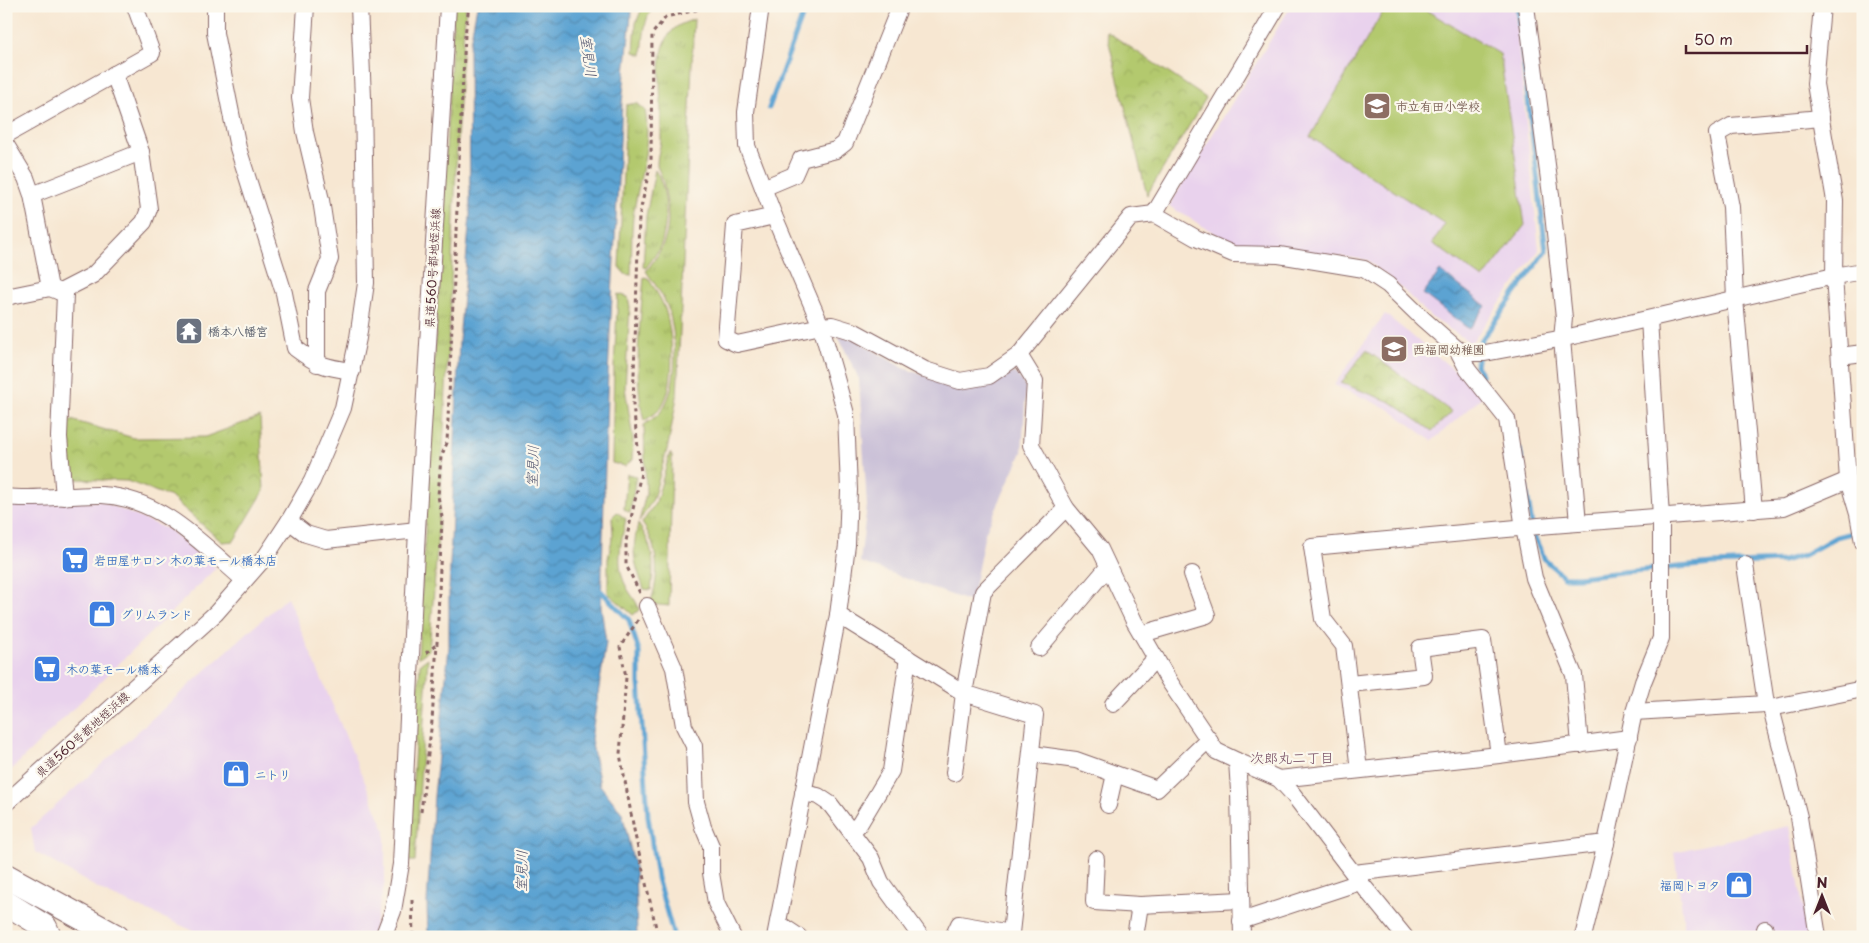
<svg xmlns="http://www.w3.org/2000/svg" width="1869" height="943" font-family="'Playpen Sans','Klee One',sans-serif">
  <style>
    .built { fill: #e9d2ed }
    .industrial { fill: #c9bfd7 }
    .grass { fill: url(#grass-tufts); stroke: #7e744c }
    .park { fill: url(#park-crowns); stroke: #7e744c }
    .pitch { fill: #b3c96e; stroke: #7e744c }
    .water { fill: url(#water-waves); stroke: #52617e }
    .lines { fill: none; stroke-linecap: round; stroke-linejoin: round }
    .stream { stroke: #5ba3d2; stroke-width: 5 }
    .minor-casing { stroke: #876565; stroke-width: 18 }
    .highway-casing { stroke: #876565; stroke-width: 26 }
    .path { stroke: #876565; stroke-width: 3; stroke-dasharray: 4 4; stroke-linecap: butt }
    .minor { stroke: #fff; stroke-width: 16 }
    .highway { stroke: #fff; stroke-width: 24 }
    .labels { text-anchor: middle; dominant-baseline: central; stroke-width: 4.5; stroke-linejoin: round; paint-order: stroke }
    .education-label { font-size: 12px; font-weight: bold; fill: #785e54; stroke: #fbf7ec; text-anchor: start }
    .street-label { font-size: 12px; fill: #4a1f2b; stroke: #fbf7ec }
    .worship-label { font-size: 12px; font-weight: bold; fill: #5b616d; stroke: #fbf7ec; text-anchor: start }
    .shop-label { font-size: 12px; font-weight: bold; fill: #366cbe; stroke: #fbf7ec; text-anchor: start }
    .water-label { font-size: 14px; font-style: italic; fill: #51546e; stroke: #fbf7ec }
    .neighbourhood-label { font-size: 14px; fill: #724960; stroke: #fbf7ec }
  </style>
  <defs>
    <pattern id="grass-tufts" width="24" height="20" patternUnits="userSpaceOnUse" patternTransform="scale(1.25)"><rect width="24" height="20" fill="#b3c96e"/><path d="M3 7l-1-3M5 7V3M7 7l1-3M15 17l-1-3M17 17v-4M19 17l1-3" fill="none" stroke="#9bac5f"/></pattern>
    <pattern id="park-crowns" width="20" height="18" patternUnits="userSpaceOnUse" patternTransform="scale(1.25)"><rect width="20" height="18" fill="#b3c96e"/><path d="M2 6a3 3 0 1 1 6 0M12 15a3 3 0 1 1 6 0" fill="none" stroke="#9bac5f"/></pattern>
    <pattern id="water-waves" width="16" height="10" patternUnits="userSpaceOnUse" patternTransform="scale(1.25)"><rect width="16" height="10" fill="#5ba3d2"/><path d="M0 5q4-4 8 0t8 0" fill="none" stroke="#4d84ab"/></pattern>
  </defs>
  <rect width="100%" height="100%" fill="#fbf7ec"/>
  <filter id="ink" filterUnits="userSpaceOnUse"><feTurbulence type="fractalNoise" baseFrequency=".02" numOctaves="2"/><feDisplacementMap in="SourceGraphic" scale="10" xChannelSelector="R" yChannelSelector="G"/><feConvolveMatrix kernelMatrix="1 2 1 2 8 2 1 2 1" color-interpolation-filters="sRGB"/></filter>
  <filter id="wash" filterUnits="userSpaceOnUse"><feTurbulence type="fractalNoise" baseFrequency=".0096" numOctaves="4" result="noise"/><feDisplacementMap in="SourceGraphic" scale="20" xChannelSelector="R" yChannelSelector="G"/><feGaussianBlur stdDeviation="1.12" result="paint"/><feColorMatrix in="noise" values="0 0 0 0 0 0 0 0 0 0 0 0 0 0 0 0 0 1.4 0 .05"/><feComposite in="paint" operator="in"/></filter>
  <g filter="url(#wash)">
    <rect width="100%" height="100%" fill="#f7e7d2"/>
    <g class="built">
      <polygon points="1291,6 1514,6 1539,250 1471,343 1431,317 1398,285 1367,260 1283,248 1254,247 1221,237 1169,206"/>
      <polygon points="1385,314 1474,386 1483,396 1432,441 1389,409 1334,385"/>
      <polygon points="101,501 169,530 216,568 6,775 6,504"/>
      <polygon points="287,597 385,830 385,881 372,937 208,937 106,893 35,852 31,828"/>
      <polygon points="1789,826 1808,937 1683,937 1683,917 1674,852"/>
    </g>
    <polygon class="industrial" points="838,336 855,339 901,367 949,385 971,387 994,382 1015,372 1026,387 1022,452 985,533 971,602 860,562 867,506 859,379"/>
    <g class="grass">
      <path d="M454 6H466C459 77 457 147 454 218 447 362 442 506 429 650L418 658Z"/>
      <path d="M643 6H654C643 19 644 38 642 55L634 52 636 23Z"/>
      <path d="M694 19 677 397 668 446 653 499 639 522 646 493 644 425C650 420 658 416 662 410 679 385 677 336 668 308 663 295 654 283 646 271 672 240 671 219 663 181 662 175 657 169 657 164 657 156 660 148 661 141 661 133 661 125 661 118 662 92 653 49 674 29 679 24 688 22 694 19Z"/>
      <path d="M637 103 645 110C652 146 638 181 633 217 631 236 632 256 631 275L625 274 619 267 626 105Z"/>
      <path d="M655 170C667 187 668 217 663 237 661 249 653 258 646 268L643 267 646 216Z"/>
      <path d="M644 277 648 278C654 288 661 298 665 309 673 333 677 389 659 410 655 414 648 418 644 421 633 374 640 325 644 277Z"/>
      <polygon points="618,294 628,297 630,307 625,387 633,439 632,460 625,466 612,463 614,368"/>
      <path d="M670 453 672 456 669 606 650 604C660 577 659 547 642 523L656 502Z"/>
      <polygon points="627,474 636,476 630,513 624,509"/>
      <path d="M617 512 626 519C621 541 615 565 626 586 630 595 637 600 639 610L633 615 608 593V559L613 534 612 517Z"/>
      <path d="M638 524C654 546 655 564 651 590L644 589C634 560 631 555 638 524Z"/>
      <polygon points="428,658 415,861 408,861 420,664"/>
    </g>
    <g class="park">
      <polygon points="1106,31 1206,98 1147,195"/>
      <polygon points="1366,350 1452,412 1432,431 1391,402 1341,383"/>
      <polygon points="260,417 264,491 234,541 222,542 171,497 127,481 72,479 64,418 134,438 205,437"/>
    </g>
    <polygon class="pitch" points="1386,6 1419,6 1500,54 1525,225 1483,279 1432,243 1445,224 1310,137"/>
    <g class="water">
      <polygon points="477,6 632,6 622,103 607,394 601,606 606,643 591,739 600,785 622,813 635,868 637,937 428,937 427,903 434,796 449,647 449,591 459,341 470,216 469,48"/>
      <polygon points="1440,271 1486,306 1469,329 1423,294"/>
    </g>
    <g class="lines">
      <g class="stream">
        <polyline points="769,108 806,6"/>
        <polyline points="1482,375 1476,366 1480,342 1546,251 1517,6"/>
        <polyline points="1520,450 1532,525"/>
        <polyline points="1534,536 1545,560 1564,577 1578,577 1622,572 1713,564 1783,561 1804,555 1836,537 1859,531"/>
        <polyline points="597,587 629,620 639,651 639,683 648,816 657,878 674,937"/>
      </g>
    </g>
  </g>
  <g filter="url(#ink)">
    <g class="lines">
      <g class="minor-casing">
        <g id="minor">
          <path d="M215 6V33L238 148 284 293 295 348C318 365 323 367 352 371"/>
          <polyline points="306,6 300,98 305,132 321,200 330,259 317,291 317,364"/>
          <polyline points="761,6 746,112 747,146 774,216 821,326 834,371 846,414 849,490 847,545 838,615 775,937"/>
          <polyline points="1526,6 1551,195 1564,318 1562,339 1578,523"/>
          <polyline points="1822,6 1815,84 1835,201 1834,276 1848,480 1858,514 1863,542"/>
          <polyline points="6,135 152,53 135,6"/>
          <polyline points="6,145 26,178 32,195 50,288"/>
          <polyline points="763,188 794,175 801,159 836,150 845,143 900,6"/>
          <polyline points="32,195 141,152"/>
          <polyline points="1154,214 1278,6"/>
          <polyline points="774,216 735,225 726,339 737,344 821,326 832,325 855,332 925,370 960,381 989,376 1019,355 1131,217 1154,214 1196,238 1233,254 1279,255 1364,269 1388,285 1423,319 1457,349 1468,370 1507,419 1524,528 1534,578 1574,675 1580,745"/>
          <polyline points="60,292 93,275 144,222 149,209 141,152 114,74"/>
          <polyline points="6,297 50,288 65,294 59,437 64,497"/>
          <polyline points="1457,349 1467,353 1485,353 1569,337 1834,276 1863,271"/>
          <polyline points="1019,355 1035,381 1031,445 1066,508 1100,549 1134,621 1169,681 1216,751 1237,761 1279,779 1292,793 1360,882 1405,937"/>
          <polyline points="1840,356 1863,353"/>
          <path d="M6 497C38 501 70 494 102 495 161 498 202 544 244 580"/>
          <polyline points="1754,510 1735,299 1731,207 1717,134 1731,126 1821,118"/>
          <polyline points="289,521 306,534 326,540 417,530"/>
          <polyline points="1745,565 1766,704"/>
          <polyline points="647,606 674,668 684,726 694,746 696,802 703,827 711,846 711,873 716,903 733,937"/>
          <polyline points="838,615 964,693 1035,715 1011,933 959,924 953,937"/>
          <polyline points="1142,634 1207,615 1192,574"/>
          <polyline points="1039,648 1108,567"/>
          <polyline points="1350,684 1424,676 1420,648 1483,640 1499,755"/>
          <polyline points="1113,704 1156,658"/>
          <polyline points="1771,708 1863,689"/>
          <polyline points="1634,712 1766,704 1771,708 1799,817 1818,937"/>
          <polyline points="1032,754 1076,760 1157,789 1209,739"/>
          <polyline points="1237,761 1239,791 1242,937"/>
          <polyline points="1359,770 1344,646 1323,619 1312,547 1539,526 1784,507 1848,480"/>
          <polyline points="954,773 964,693 983,592 1066,508"/>
          <polyline points="1279,779 1499,755 1629,738"/>
          <polyline points="803,793 818,796 830,804 871,858 881,882 921,937"/>
          <polyline points="6,803 216,613 266,556 289,521 312,481 343,408 358,338 366,283 363,98 359,6"/>
          <polyline points="1108,805 1115,774"/>
          <polyline points="852,832 860,823 891,771 908,658"/>
          <polyline points="1096,859 1094,902 1140,905 1241,900"/>
          <polyline points="1354,873 1606,843"/>
          <polyline points="1241,921 1360,882"/>
          <polyline points="778,923 799,937"/>
          <polyline points="1765,929 1767,937"/>
          <polyline points="383,937 393,911 401,864 417,530 448,6"/>
          <polyline points="1135,937 1140,905"/>
          <polyline points="1583,937 1606,843 1634,712 1643,682 1661,638 1661,517 1649,319"/>
        </g>
      </g>
      <g class="highway-casing">
        <g id="highway">
          <polyline points="6,876 117,937"/>
          <polyline points="6,903 45,927 49,937"/>
        </g>
      </g>
      <g class="path">
        <polyline points="640,593 626,565 626,541 641,473 633,405 639,217 651,162 652,34 666,17 696,10 702,6"/>
        <polyline points="638,620 620,647 626,677 620,754 635,835 657,932 655,937"/>
        <polyline points="426,653 437,644"/>
        <polyline points="421,812 432,721 437,643 442,517 438,496 441,457 447,443 460,137 465,35 469,6"/>
        <polyline points="412,900 413,937"/>
      </g>
      <use href="#minor" class="minor"/>
      <use href="#highway" class="highway"/>
    </g>
  </g>
  <defs>
    <g id="school-square" transform="scale(1.4375)"><rect x="-9" y="-9" width="18" height="18" rx="4" fill="#8d6e63" stroke="#fbf7ec"/><path d="M0-5L7-2L0 1L-7-2ZM-4 1L0 2.5L4 1V4Q0 6-4 4Z" fill="#fff"/></g>
    <g id="temple-square" transform="scale(1.4375)"><rect x="-9" y="-9" width="18" height="18" rx="4" fill="#6b7280" stroke="#fbf7ec"/><path d="M0-6L5-2H3V0L6.5 2.5H4V6H1.5V3h-3V6H-4V2.5H-6.5L-3 0V-2H-5Z" fill="#fff"/></g>
    <g id="supermarket-square" transform="scale(1.4375)"><rect x="-9" y="-9" width="18" height="18" rx="4" fill="#3f7fe0" stroke="#fbf7ec"/><path d="M-6-5.5h2.5l.6 2H6L4.5 2H-2.5L-4.4-4H-6ZM-1.5 3.2a1.3 1.3 0 1 0 .1 0ZM3 3.2a1.3 1.3 0 1 0 .1 0Z" fill="#fff"/></g>
    <g id="shop-square" transform="scale(1.4375)"><rect x="-9" y="-9" width="18" height="18" rx="4" fill="#3f7fe0" stroke="#fbf7ec"/><path d="M-5-2.5h2.3a2.7 3.5 0 0 1 5.4 0H5L5.5 6h-11ZM-1.5-2.5h3a1.5 2.3 0 0 0-3 0Z" fill="#fff"/></g>
  </defs>
  <g fill-rule="evenodd">
    <use href="#school-square" x="1377" y="106"/>
    <use href="#temple-square" x="189" y="331"/>
    <use href="#school-square" x="1394" y="349"/>
    <use href="#supermarket-square" x="75" y="560"/>
    <use href="#shop-square" x="102" y="614"/>
    <use href="#supermarket-square" x="47" y="669"/>
    <use href="#shop-square" x="236" y="774"/>
    <use href="#shop-square" x="1739" y="885"/>
  </g>
  <g class="labels">
    <g class="education-label">
      <text x="1396" y="106">市立有田小学校</text>
      <text x="1413" y="349">西福岡幼稚園</text>
    </g>
    <g class="street-label">
      <text transform="translate(432 268) rotate(-87)">県道560号都地姪浜線</text>
      <text transform="translate(82 734) rotate(-42)">県道560号都地姪浜線</text>
    </g>
    <g class="worship-label">
      <text x="208" y="331">橋本八幡宮</text>
    </g>
    <g class="shop-label">
      <text x="94" y="560">岩田屋サロン 木の葉モール橋本店</text>
      <text x="121" y="614">グリムランド</text>
      <text x="66" y="669">木の葉モール橋本</text>
      <text x="255" y="774">ニトリ</text>
      <text x="1720" y="885" text-anchor="end">福岡トヨタ</text>
    </g>
    <g class="water-label">
      <text transform="translate(589 56) rotate(82)">室見川</text>
      <text transform="translate(532 466) rotate(-88)">室見川</text>
      <text transform="translate(521 871) rotate(-89)">室見川</text>
    </g>
    <g class="neighbourhood-label">
      <text x="1292" y="757">次郎丸二丁目</text>
    </g>
  </g>
  <rect width="1869" height="943" fill="none" stroke="#fbf7ec" stroke-width="25"/>
  <g transform="translate(1822 896)" stroke="#fbf7ec" stroke-width="4" paint-order="stroke">
  <path d="M0-4L9 19L0 12L-9 19Z" fill="#4a1f2b"/>
  <text y="-8" font-size="14" font-weight="bold" text-anchor="middle" fill="#4a1f2b">N</text>
  </g>
  <path d="M1686 45v8h121v-8" fill="none" stroke="#4a1f2b" stroke-width="2.5"/>
  <text x="1694" y="45" font-size="15" fill="#4a1f2b" stroke="#fbf7ec" stroke-width="4" paint-order="stroke">50 m</text>
</svg>
